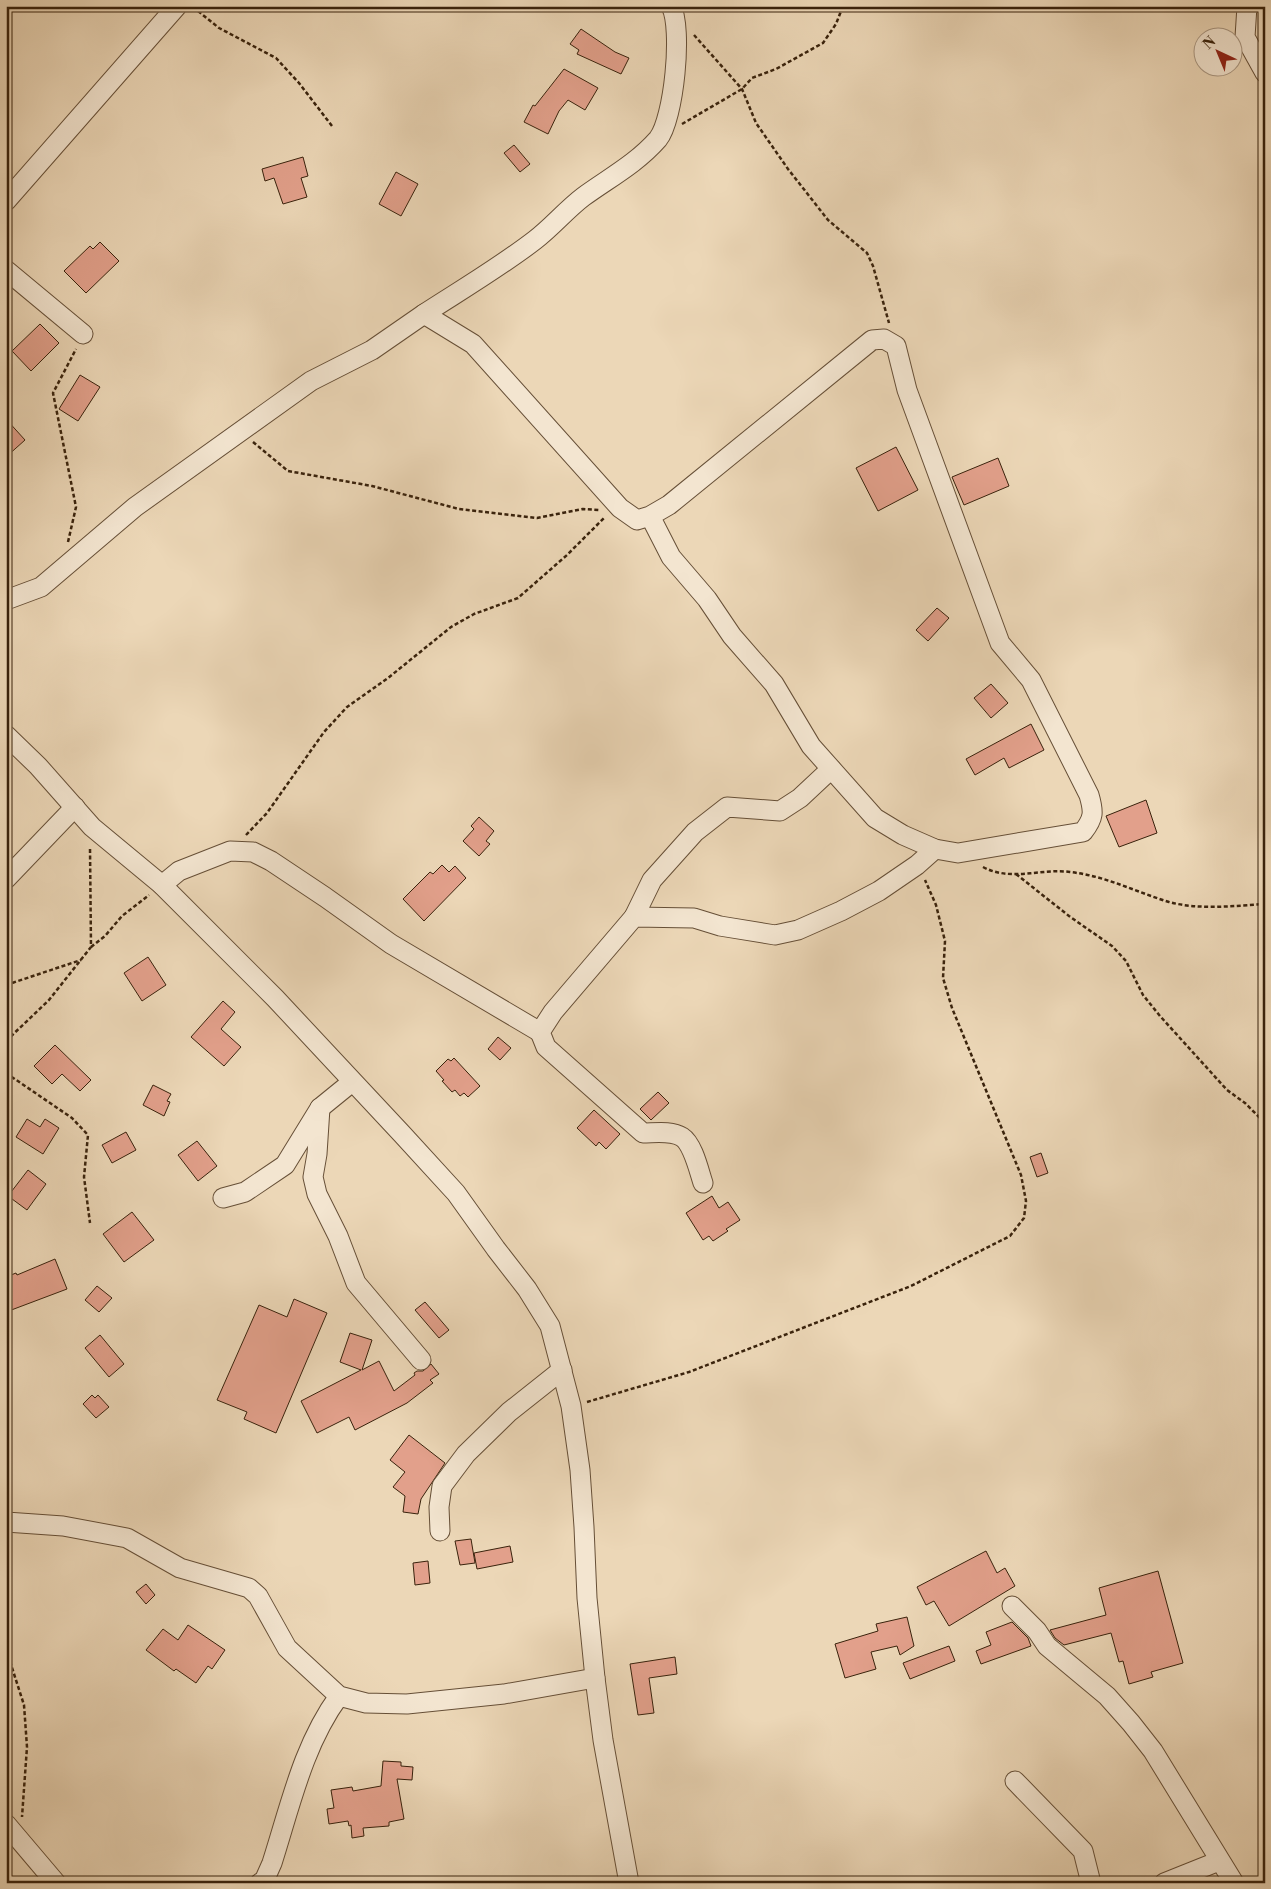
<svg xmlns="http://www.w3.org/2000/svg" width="1271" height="1889" font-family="'Libre Bodoni',serif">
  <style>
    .building { fill: #e2a08b; stroke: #39220c }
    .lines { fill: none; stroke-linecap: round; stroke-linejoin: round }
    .minor-casing { stroke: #664f37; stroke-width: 21 }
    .path { stroke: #39220c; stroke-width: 2.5; stroke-dasharray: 4 2.5; stroke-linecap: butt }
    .minor { stroke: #f3e5d0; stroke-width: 19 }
  </style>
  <rect width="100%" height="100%" fill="#ecd7b7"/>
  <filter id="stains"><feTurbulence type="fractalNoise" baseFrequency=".004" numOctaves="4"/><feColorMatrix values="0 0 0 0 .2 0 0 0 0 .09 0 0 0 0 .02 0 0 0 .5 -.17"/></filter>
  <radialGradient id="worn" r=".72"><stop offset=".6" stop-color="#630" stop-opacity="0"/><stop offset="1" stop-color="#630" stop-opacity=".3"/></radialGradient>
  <g class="building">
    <polygon points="581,29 615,52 629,58 621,74 577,54 579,50 570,44"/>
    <polygon points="564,69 598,88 585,110 568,100 559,111 548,134 524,122 533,105 535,106"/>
    <polygon points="514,145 530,164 520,172 504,153"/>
    <polygon points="303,157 308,176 301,178 307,197 283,204 274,178 265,181 262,169"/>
    <polygon points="396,172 418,184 401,216 379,204"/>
    <polygon points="100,242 119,261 86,293 64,271 90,246 93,249"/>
    <polygon points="40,324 59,343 31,371 12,351"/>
    <polygon points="80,375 100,387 78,421 59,409"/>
    <polygon points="6,419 25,440 6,457"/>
    <polygon points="896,447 918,490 878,511 856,468"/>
    <polygon points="998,458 1009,486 964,505 952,477"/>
    <polygon points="937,608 949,618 928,641 916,630"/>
    <polygon points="991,684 1008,703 991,718 974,698"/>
    <polygon points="1031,724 1044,750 1009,768 1004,758 975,775 966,759"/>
    <polygon points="1146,800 1157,833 1119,847 1106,816"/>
    <polygon points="479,817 494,831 486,841 490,844 479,856 463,841 474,829 471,826"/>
    <polygon points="442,865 449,872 455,866 466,878 424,921 403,899 430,872 433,874"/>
    <polygon points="148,957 166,985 142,1001 124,973"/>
    <polygon points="223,1001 235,1012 221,1029 241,1047 224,1066 191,1037"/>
    <polygon points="498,1037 511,1048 500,1060 488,1049"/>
    <polygon points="55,1045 91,1080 80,1091 62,1074 52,1084 34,1066"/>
    <polygon points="454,1058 480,1086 468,1097 464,1093 460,1096 455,1090 452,1092 442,1081 444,1080 436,1071 448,1059 451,1061"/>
    <polygon points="153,1085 171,1094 167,1101 170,1102 164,1116 143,1105"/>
    <polygon points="658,1092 669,1103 651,1120 640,1109"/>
    <polygon points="594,1110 620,1134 606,1149 599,1142 596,1146 577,1128"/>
    <polygon points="27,1119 40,1127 45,1119 59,1128 43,1154 16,1137"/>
    <polygon points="126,1132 136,1150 112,1163 102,1145"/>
    <polygon points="197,1141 217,1166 198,1181 178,1155"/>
    <polygon points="1041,1153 1048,1173 1037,1177 1030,1157"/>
    <polygon points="28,1170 46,1184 27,1210 8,1196"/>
    <polygon points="712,1196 719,1208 728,1202 740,1220 726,1229 728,1231 713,1241 709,1236 703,1240 686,1213"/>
    <polygon points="132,1212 154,1240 124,1262 103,1234"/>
    <polygon points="55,1259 67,1289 6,1312 6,1277 16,1273 17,1275"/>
    <polygon points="97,1286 112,1298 99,1312 85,1300"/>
    <polygon points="294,1299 327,1313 276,1433 244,1419 247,1412 217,1400 259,1305 287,1317"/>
    <polygon points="425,1302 449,1330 439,1338 415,1310"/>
    <polygon points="350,1333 372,1340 362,1370 379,1361 394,1391 415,1375 414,1373 417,1371 423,1371 431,1364 439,1374 430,1380 433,1383 407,1403 355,1430 349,1417 317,1433 301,1401 361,1370 340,1362"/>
    <polygon points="100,1335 124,1364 109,1377 85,1348"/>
    <polygon points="92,1395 95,1398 98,1395 109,1407 96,1418 83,1404"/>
    <polygon points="409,1435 445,1463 421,1499 418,1514 403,1512 405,1496 393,1487 405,1472 390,1460"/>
    <polygon points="471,1539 475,1563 460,1565 455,1541"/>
    <polygon points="510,1546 513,1562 477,1569 474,1553"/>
    <polygon points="986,1551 997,1573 1005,1568 1015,1586 949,1626 934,1601 926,1605 917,1587"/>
    <polygon points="428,1561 430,1583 415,1585 413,1563"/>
    <polygon points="1158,1571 1183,1663 1151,1672 1153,1677 1129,1684 1123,1661 1119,1662 1111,1633 1064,1645 1055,1638 1050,1630 1106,1615 1099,1588"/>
    <polygon points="146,1584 155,1595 146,1604 136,1592"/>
    <polygon points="907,1617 914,1646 900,1655 897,1646 871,1652 876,1669 845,1678 835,1644 878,1631 876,1624"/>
    <polygon points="1012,1622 1028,1638 1031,1646 981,1664 976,1651 991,1645 986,1632"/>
    <polygon points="188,1625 225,1650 212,1669 208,1666 196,1683 176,1669 174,1671 146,1650 163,1629 178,1640"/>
    <polygon points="949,1646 955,1661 910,1679 903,1663"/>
    <polygon points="675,1657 677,1674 649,1678 654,1713 638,1715 630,1664"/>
    <polygon points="383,1761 401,1762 401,1766 413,1767 412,1780 397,1779 404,1819 389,1822 389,1826 363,1828 364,1836 352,1838 351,1825 349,1826 348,1821 329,1824 327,1809 334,1808 331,1790 352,1787 353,1791 381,1786"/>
  </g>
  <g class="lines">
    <g class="minor-casing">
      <g id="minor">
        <polyline points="1247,6 1245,37 1265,73"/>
        <polyline points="6,201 177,6"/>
        <polyline points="6,270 83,334"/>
        <path d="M424 314C461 290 500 267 535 240 552 227 566 210 583 197 609 178 636 164 658 139 674 119 683 28 671 6"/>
        <path d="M6 600 41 587 135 507 311 381 372 350 424 314 473 344 620 508 637 520 650 516 669 505 872 340 884 339 896 346 907 390 1000 643 1031 680 1089 795C1094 812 1094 818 1083 832L958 853 935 849 903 835 875 818 811 746 774 684 732 636 707 599 671 557 650 516"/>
        <polyline points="6,735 38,766 92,827 162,885 275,998 402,1134 456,1193 496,1249 527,1289 550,1326 571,1406 580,1470 584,1527 587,1598 595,1678 603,1740 629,1883"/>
        <polyline points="6,879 75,807"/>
        <polyline points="162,885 179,871 230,851 253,852 271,861 325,897 391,944 540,1032"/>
        <polyline points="634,917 652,880 695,832 727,807 780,811 800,798 831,769"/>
        <polyline points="320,1108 317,1154 313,1177 317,1194 338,1236 356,1283 421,1360"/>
        <path d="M703 1183C699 1171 693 1144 682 1137 671 1130 654 1133 643 1133L546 1047 540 1032 553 1012 634 917 694 918 720 926 775 935 798 930 841 911 879 891 917 865 935 849"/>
        <polyline points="223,1198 245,1192 285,1165 320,1108 352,1082"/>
        <polyline points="6,1522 63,1526 127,1538 180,1568 249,1588 258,1596 287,1648 339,1696 366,1703 407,1704 504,1694 595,1678"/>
        <polyline points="440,1531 439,1507 442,1486 466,1454 509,1412 562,1370"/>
        <polyline points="1012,1606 1037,1631 1047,1646 1107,1696 1131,1723 1153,1751 1234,1883"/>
        <polyline points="1015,1781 1083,1851 1091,1883"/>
        <polyline points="6,1824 56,1883"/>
        <path d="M260 1883 264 1881 272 1863C290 1807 303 1745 339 1696"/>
        <polyline points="1164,1883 1219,1861"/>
      </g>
    </g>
    <g class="path">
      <polyline points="193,7 219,28 276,58 299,83 332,126"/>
      <polyline points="694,35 742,89 756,123 788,169 828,220 867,253 873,266 889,323"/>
      <polyline points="682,124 742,89 752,78 776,69 823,43 836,24 843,6"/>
      <polyline points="253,442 288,471 372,486 459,509 537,518 583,509 599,510"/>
      <polyline points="68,542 76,507 53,393 76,349"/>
      <polyline points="246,835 267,813 324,732 347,707 388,678 451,627 474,614 518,598 567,555 605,517"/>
      <path d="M983 867C1011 882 1042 868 1070 872 1106 876 1136 892 1169 902 1198 910 1235 906 1265 904"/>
      <polyline points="1016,874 1069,916 1112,946 1126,961 1143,995 1160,1016 1227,1090 1245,1103 1265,1123"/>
      <polyline points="91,947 105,936 122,916 149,895"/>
      <polyline points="6,985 81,960"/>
      <polyline points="6,1041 49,1000 91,947 90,848"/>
      <polyline points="6,1073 72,1118 88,1135 84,1177 90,1223"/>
      <polyline points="587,1402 689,1372 911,1286 1010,1236 1024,1218 1026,1201 1021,1175 952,1008 943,978 945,941 936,905 925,880"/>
      <polyline points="6,1649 24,1705 27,1747 22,1817"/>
    </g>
    <use href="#minor" class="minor"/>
  </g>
  <rect width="1271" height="1889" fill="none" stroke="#ecd7b7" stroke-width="25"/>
  <rect x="8" y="8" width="1256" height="1874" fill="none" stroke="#39220c" stroke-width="2.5"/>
  <rect x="12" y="12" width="1246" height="1864" fill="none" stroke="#39220c"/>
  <g transform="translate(1218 52) rotate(316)"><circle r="24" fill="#f3e5d0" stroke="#a99782"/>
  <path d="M0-4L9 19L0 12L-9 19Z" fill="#8f2418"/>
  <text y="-8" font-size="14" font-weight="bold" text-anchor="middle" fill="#39220c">N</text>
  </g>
  <rect width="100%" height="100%" filter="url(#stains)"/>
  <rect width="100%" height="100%" fill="url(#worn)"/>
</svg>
